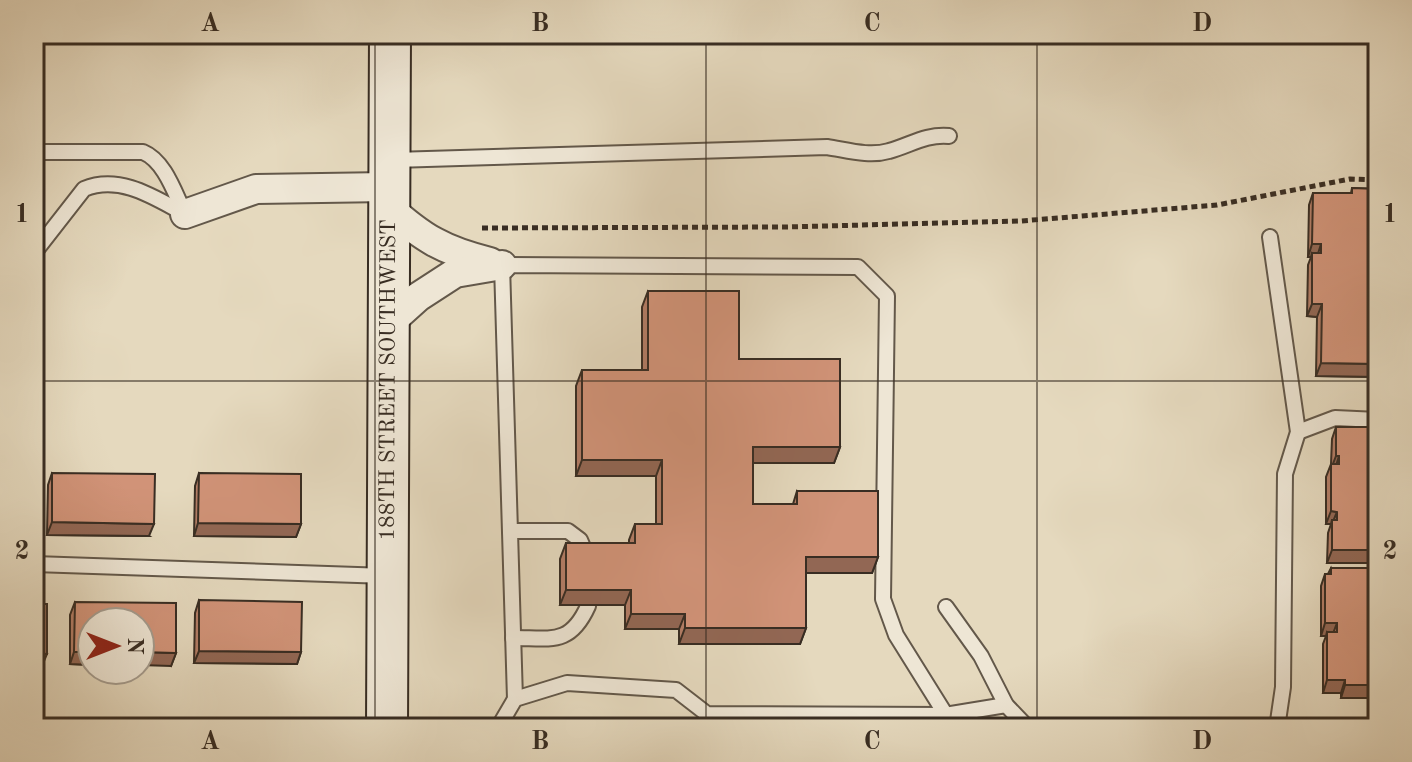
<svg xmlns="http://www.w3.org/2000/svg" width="1412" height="762" font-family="'Old Standard TT',serif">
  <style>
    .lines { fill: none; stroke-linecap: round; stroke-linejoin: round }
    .lane-casing { stroke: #63584a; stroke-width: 18 }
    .street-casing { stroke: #63584a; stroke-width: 32 }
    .secondary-casing { stroke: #382d23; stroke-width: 44 }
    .path { stroke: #382d23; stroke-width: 5; stroke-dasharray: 6 4; stroke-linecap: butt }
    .lane { stroke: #eee6d5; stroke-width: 14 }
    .street { stroke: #eee6d5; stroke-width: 28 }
    .secondary { stroke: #eee6d5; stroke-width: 40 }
    .wall { fill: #b47e67; stroke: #382d23; stroke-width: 2 }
    .shaded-wall { fill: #926754; stroke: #382d23; stroke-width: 2 }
    .building { fill: #d19378; stroke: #382d23; stroke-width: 2 }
    .grid { fill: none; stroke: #382d23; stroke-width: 2; stroke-opacity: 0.55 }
    .labels { text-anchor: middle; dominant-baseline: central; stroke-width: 8; stroke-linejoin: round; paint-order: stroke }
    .street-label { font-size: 22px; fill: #382d23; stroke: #eee6d5 }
    .neatline { fill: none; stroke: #382d23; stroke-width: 3 }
    .grid-label { font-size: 26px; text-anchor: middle; font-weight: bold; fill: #382d23 }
  </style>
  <rect width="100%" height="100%" fill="#e5d9be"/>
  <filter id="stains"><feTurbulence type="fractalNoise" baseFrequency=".0025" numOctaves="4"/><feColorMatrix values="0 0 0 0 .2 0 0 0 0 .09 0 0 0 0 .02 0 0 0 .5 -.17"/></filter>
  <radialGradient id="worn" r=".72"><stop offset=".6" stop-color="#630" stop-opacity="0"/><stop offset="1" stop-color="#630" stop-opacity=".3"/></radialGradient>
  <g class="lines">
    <g class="lane-casing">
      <g id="lane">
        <path d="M34 152H143C165 161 175 194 185 214"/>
        <path d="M394 160 827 147C847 150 869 157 889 151 911 145 925 134 949 136"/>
        <polyline points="1270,237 1298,432 1285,474 1283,687 1277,728"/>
        <path d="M34 253 84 189C120 174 155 198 185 214"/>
        <polyline points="1298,432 1335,418 1378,420"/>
        <polyline points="510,531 568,531 580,540 588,559"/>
        <polyline points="34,564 387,576"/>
        <polyline points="946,607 981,656 1006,705 1028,728"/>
        <path d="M513 638C551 638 570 646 588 606"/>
        <polyline points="515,699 502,265 858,267 887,296 883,599 896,635 954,728"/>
        <polyline points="498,728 515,699 567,683 676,690 707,714 945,715 1006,705"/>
      </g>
    </g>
    <g class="street-casing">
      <g id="street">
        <path d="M387 206C422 238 444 251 490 262"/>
        <polyline points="185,214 256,189 387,187"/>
        <polyline points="388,324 418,297 455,273 502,265"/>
      </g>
    </g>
    <g class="secondary-casing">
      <g id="secondary">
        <path id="s1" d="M387 728 390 34"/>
      </g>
    </g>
    <polyline class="path" points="482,228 784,227 1021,221 1217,205 1350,179 1378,180"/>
    <use href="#lane" class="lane"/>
    <use href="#street" class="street"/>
    <use href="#secondary" class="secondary"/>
  </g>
  <g class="wall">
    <polygon points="1352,188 1378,189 1378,377 1316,376 1317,317 1307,316 1308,265 1311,257 1308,257 1309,205 1313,193 1351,193"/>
    <polygon points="648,291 739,359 840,447 834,463 753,463 753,504 793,504 797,491 878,557 872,573 806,573 806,628 800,644 679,644 679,629 625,629 625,605 560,605 560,559 566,543 629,543 629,540 635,524 656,524 656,476 576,476 576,386 582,370 642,370 642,307"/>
    <polygon points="1336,427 1378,427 1378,563 1327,563 1328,533 1331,524 1326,524 1326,477 1331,464 1332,439"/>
    <polygon points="52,473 149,536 47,535 48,485"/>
    <polygon points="199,473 301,524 296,537 194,536 195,486"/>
    <polygon points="1331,568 1378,698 1341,698 1341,693 1323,693 1323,644 1326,636 1321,636 1321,586 1325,574 1328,574"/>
    <polygon points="199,600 301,652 297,664 194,663 195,613"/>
    <polygon points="75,602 176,653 171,666 92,622 92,665 70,664 70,615"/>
  </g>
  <g class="shaded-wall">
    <polygon points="1312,244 1321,244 1317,257 1312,253 1311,257 1308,257"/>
    <polygon points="1312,304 1322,304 1317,317 1307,316"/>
    <polygon points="1321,363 1378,364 1378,377 1316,376"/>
    <polygon points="753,447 840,447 834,463 747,463"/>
    <polygon points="1336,456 1339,456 1335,469 1331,469"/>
    <polygon points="582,460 662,460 656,476 576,476"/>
    <polygon points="1331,511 1337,512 1332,524 1332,520 1331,524 1326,524"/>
    <polygon points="52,522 154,524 149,536 47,535"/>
    <polygon points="198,523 301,524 296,537 194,536"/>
    <polygon points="1332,550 1378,550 1378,563 1327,563"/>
    <polygon points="806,557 878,557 872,573 800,573"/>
    <polygon points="566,590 631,590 625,605 560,605"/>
    <polygon points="631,614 685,614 679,629 625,629"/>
    <polygon points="1325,623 1337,623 1332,636 1327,632 1326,636 1321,636"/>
    <polygon points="685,628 806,628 800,644 679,644"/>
    <polygon points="199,651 301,652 297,664 194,663"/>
    <polygon points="74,652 92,652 92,665 70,664"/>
    <polygon points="140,652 176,653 171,666 140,665"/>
    <polygon points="34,653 47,654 42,666 34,666"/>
    <polygon points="1327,680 1345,680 1341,693 1323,693"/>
    <polygon points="1345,685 1378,685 1378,698 1341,698"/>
  </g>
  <g class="building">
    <polygon points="1352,188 1378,189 1378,364 1321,363 1322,304 1312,304 1312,253 1321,253 1321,244 1312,244 1313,193 1352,193"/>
    <polygon points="648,291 739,291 739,359 840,359 840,447 753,447 753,504 797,504 797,491 878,491 878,557 806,557 806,628 685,628 685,614 631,614 631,590 566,590 566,543 635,543 635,524 662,524 662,460 582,460 582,370 648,370"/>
    <polygon points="1336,427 1378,427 1378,550 1332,550 1332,520 1337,520 1337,512 1331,511 1331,464 1339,464 1339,456 1336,456"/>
    <polygon points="52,473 155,474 154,524 52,522"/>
    <polygon points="199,473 301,474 301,524 198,523"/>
    <polygon points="1331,568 1378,568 1378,685 1345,685 1345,680 1327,680 1327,632 1337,632 1337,623 1325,623 1325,574 1331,574"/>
    <polygon points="199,600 302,602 301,652 199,651"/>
    <polygon points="75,602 176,603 176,653 140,652 140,622 92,622 92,652 74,652"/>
    <polygon points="34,604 47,604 47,654 34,653"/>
    <polygon points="1314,719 1378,720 1378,728 1314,728"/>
  </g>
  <path class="grid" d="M375 34V728M706 34V728M1037 34V728M34 381H1378"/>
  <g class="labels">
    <g class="street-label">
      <text stroke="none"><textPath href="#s1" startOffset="348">188TH STREET SOUTHWEST</textPath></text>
    </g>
  </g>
  <rect width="1412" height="762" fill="none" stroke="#e5d9be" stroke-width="88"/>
  <g transform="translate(116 646) rotate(90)"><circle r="38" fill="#eee6d5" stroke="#a59c8e" stroke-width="2"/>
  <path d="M0-6L14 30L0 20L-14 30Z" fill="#8f2418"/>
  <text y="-12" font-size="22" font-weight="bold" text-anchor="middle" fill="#382d23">N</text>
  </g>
  <rect x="44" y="44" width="1324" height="674" class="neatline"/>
  <g class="grid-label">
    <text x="210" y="31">A</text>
    <text x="540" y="31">B</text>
    <text x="872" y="31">C</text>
    <text x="1202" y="31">D</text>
    <text x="22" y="222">1</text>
    <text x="1390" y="222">1</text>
    <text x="22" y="559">2</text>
    <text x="1390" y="559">2</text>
    <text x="210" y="749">A</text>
    <text x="540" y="749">B</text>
    <text x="872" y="749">C</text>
    <text x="1202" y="749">D</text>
  </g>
  <rect width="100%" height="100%" filter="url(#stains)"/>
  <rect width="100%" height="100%" fill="url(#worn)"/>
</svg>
